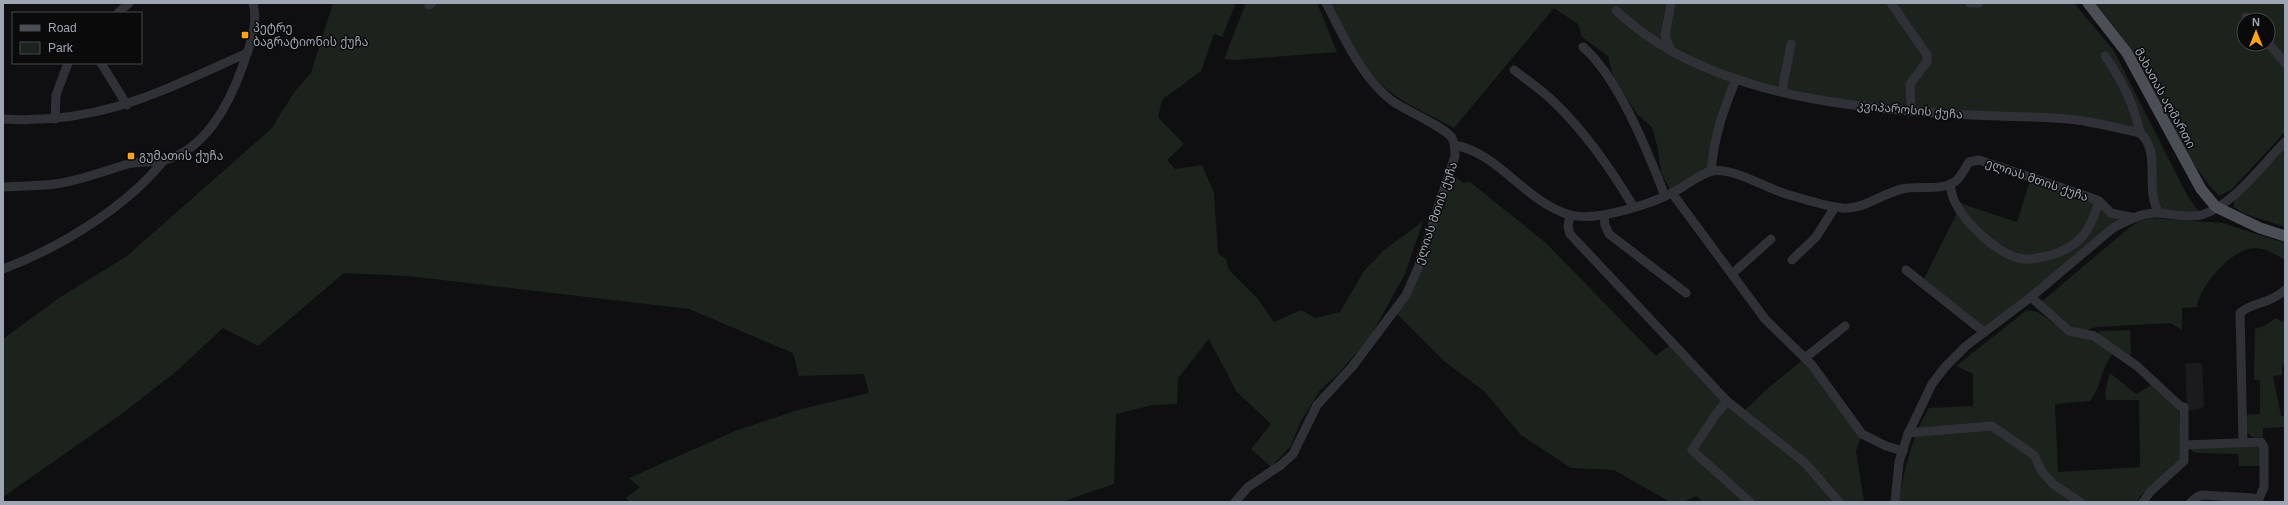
<svg xmlns="http://www.w3.org/2000/svg" width="2288" height="505" font-family="Arial,'Noto Sans Georgian',sans-serif">
  <style>
    .built { fill: #1b1b1e }
    .green { fill: #1b231c; fill-rule: evenodd }
    .lines { fill: none; stroke-linecap: round; stroke-linejoin: round }
    .minor { stroke: #303136; stroke-width: 9 }
    .major { stroke: #4b4e55; stroke-width: 11 }
    .poi-dot { fill: #ffa319; stroke: #0a0a0b; stroke-width: 1.5 }
    .labels { text-anchor: middle; dominant-baseline: central; stroke-width: 3; stroke-linejoin: round; paint-order: stroke }
    .poi-label { font-size: 12px; fill: #9fa6b3; stroke: #0a0a0b; text-anchor: start }
    .street-label { font-size: 12px; fill: #9fa6b3; stroke: #0a0a0b }
  </style>
  <rect width="100%" height="100%" fill="#0f0f11"/>
  <polygon class="built" points="2185,363 2202,363 2204,406 2200,409 2187,411"/>
  <g class="green">
    <polygon points="333,3 1236,3 1222,37 1214,34 1201,71 1162,100 1158,117 1184,144 1167,160 1175,169 1202,165 1214,193 1218,254 1226,259 1229,270 1258,299 1274,322 1301,310 1315,318 1340,312 1364,271 1383,251 1423,221 1405,274 1370,337 1339,373 1320,390 1300,423 1291,446 1271,467 1251,449 1271,424 1236,391 1209,339 1178,378 1177,404 1153,405 1116,414 1114,484 1061,502 630,502 626,498 640,487 629,478 735,431 801,409 869,393 864,374 799,376 793,353 689,309 408,276 344,273 258,346 223,328 178,370 123,413 3,497 3,339 59,298 127,256 271,129 295,91 311,73"/>
    <polygon points="1246,3 1317,3 1337,52 1233,60 1224,59"/>
    <path d="M1330 3H1666L1661 33 1669 49V3H2074L2114 51 2187 195 2201 215 2159 213 2145 137 2077 120 1888 110 1737 79 1711 171 1672 193 1661 173 1658 149 1652 127 1637 114 1613 76 1608 56 1582 37 1578 24 1554 8 1454 128C1429 114 1398 102 1378 81 1357 59 1344 29 1330 3Z"/>
    <path d="M2095 3H2285V132L2231 190 2219 196C2184 159 2167 111 2142 68 2129 45 2112 23 2095 3ZM2244 20H2268V44H2244Z"/>
    <polygon points="2285,146 2285,227 2243,213 2234,207 2234,198"/>
    <polygon points="1449,172 1463,183 1470,182 1546,243 1656,356 1672,343 1742,413 1767,389 1805,358 1862,434 1856,451 1864,502 1757,502 1746,495 1741,502 1703,502 1697,496 1683,502 1670,502 1614,470 1571,468 1521,435 1484,391 1444,361 1394,311 1406,295"/>
    <polygon points="2031,177 2089,197 2124,222 1984,332 1922,283 1959,209 1954,201 2017,222"/>
    <path d="M2149 218 2222 223 2285 243V260C2275 254 2266 248 2254 248 2232 249 2199 286 2197 307L2182 308V330L2170 323 2096 327 2088 330 2076 331 2040 303 2130 227 2141 220Z"/>
    <path d="M2027 310 2038 312 2066 333 2092 337 2113 354C2100 369 2102 387 2090 401L2055 404 2058 472 2140 467 2139 400H2106L2105 391 2110 373 2136 394 2153 384 2179 411 2180 456 2178 462 2140 496 2137 502H1899C1904 469 1912 437 1929 408L1973 406V374L1956 366Z"/>
    <polygon points="2276,318 2282,322 2285,319 2285,364 2282,365 2282,375 2273,376 2281,416 2285,416 2285,427 2263,428 2263,437 2252,437 2246,431 2245,415 2260,414 2260,380 2254,380 2255,329 2264,326"/>
    <polygon points="2130,330 2131,356 2096,334 2100,331"/>
    <polygon points="2260,446 2260,466 2239,466 2238,454 2196,453 2192,451 2192,449"/>
  </g>
  <g class="lines">
    <g class="minor">
      <polyline points="1891,3 1927,55 1927,62 1910,84 1911,111"/>
      <polyline points="1970,3 1979,3"/>
      <polyline points="429,5 432,3"/>
      <path d="M1616 11C1626 19 1636 28 1646 35 1738 99 1863 109 1971 115 2006 117 2043 116 2077 120 2098 123 2119 128 2140 133 2162 152 2144 189 2159 213"/>
      <polyline points="118,13 129,3"/>
      <polyline points="2246,17 2248,20"/>
      <polyline points="2268,43 2285,63"/>
      <path d="M1583 47C1618 77 1648 152 1665 196"/>
      <polyline points="1670,49 1665,35 1671,3"/>
      <path d="M2105 56C2122 80 2134 104 2140 133"/>
      <polyline points="101,63 127,105"/>
      <path d="M1514 70C1528 81 1543 91 1555 103 1586 133 1611 169 1633 206"/>
      <polyline points="1782,91 1791,44"/>
      <path d="M3 119C100 125 162 91 247 53"/>
      <polyline points="55,119 56,95 68,63"/>
      <path d="M1455 145C1500 154 1525 202 1570 215 1596 222 1651 204 1674 192 1686 186 1699 174 1712 171 1732 167 1766 188 1786 194 1803 199 1824 206 1842 208 1863 210 1881 194 1902 189 1918 185 1944 192 1957 180 1962 175 1965 168 1969 162L1979 160 2089 197 2099 201 2111 213 2135 218"/>
      <path d="M1711 171C1715 133 1722 114 1736 79"/>
      <path d="M1950 184C1951 190 1952 197 1955 202 1964 222 2000 257 2024 259 2031 260 2041 257 2048 256 2080 247 2090 232 2099 201"/>
      <path d="M3 187C20 186 38 186 55 184 79 181 104 171 128 164 140 161 153 163 165 160 205 150 229 104 242 68 249 47 259 25 253 3"/>
      <polyline points="1672,193 1765,319 1812,365 1862,434 1886,446 1903,451"/>
      <polyline points="1570,215 1568,226 1570,234 1727,401 1805,463 1839,502"/>
      <polyline points="1604,216 1605,225 1609,234 1686,293"/>
      <polyline points="1792,260 1816,237 1835,207"/>
      <path d="M3 269C59 248 127 207 164 160"/>
      <polyline points="1906,270 1984,332"/>
      <polyline points="1732,274 1771,239"/>
      <polyline points="2031,297 2069,331 2094,336 2137,366 2180,406 2184,407 2184,461 2150,492 2143,502"/>
      <polyline points="1805,358 1845,326"/>
      <polyline points="1727,401 1717,413 1692,450 1750,502"/>
      <polyline points="1908,433 1992,426 2034,455 2042,472 2053,484 2080,502"/>
      <path d="M2243 442 2240 313C2254 301 2268 305 2285 290"/>
      <polyline points="2185,445 2261,442 2264,447 2264,487 2258,501"/>
      <path d="M1235 502 1248 487 1281 465 1293 454 1317 405 1352 367 1406 295 1418 268 1455 156C1455 150 1455 144 1452 138 1445 127 1405 110 1392 101 1361 77 1344 37 1326 3"/>
      <path d="M1895 502 1899 462 1908 434 1932 384 1945 367 1966 346 2031 297 2113 228C2126 221 2142 212 2158 213 2172 214 2187 218 2201 215 2232 207 2263 164 2285 142"/>
      <polyline points="2191,502 2197,497 2202,495 2253,498 2259,502"/>
    </g>
    <polyline class="major" points="2088,3 2127,53 2201,189 2216,207 2260,228 2285,236"/>
  </g>
  <g class="poi-dot">
    <rect x="241" y="31" width="8" height="8" rx="2"/>
    <rect x="127" y="152" width="8" height="8" rx="2"/>
  </g>
  <g class="labels">
    <g class="poi-label">
      <text x="253" y="28">პეტრე<tspan x="253" dy="14">ბაგრატიონის ქუჩა</tspan></text>
      <text x="139" y="156">გუმათის ქუჩა</text>
    </g>
    <g class="street-label">
      <text transform="translate(2165 98) rotate(61)">მახათას აღმართი</text>
      <text transform="translate(1910 110) rotate(5)">კვიპაროსის ქუჩა</text>
      <text transform="translate(2037 180) rotate(19)">ელიას მთის ქუჩა</text>
      <text transform="translate(1436 213) rotate(-71)">ელიას მთის ქუჩა</text>
    </g>
  </g>
  <rect width="2288" height="505" fill="none" stroke="#9fa6b3" stroke-width="8"/>
  <rect x="12" y="12" width="130" height="52" fill="#0a0a0b" stroke="#46484e"/>
  <rect x="20" y="25" width="20" height="6" fill="#4b4e55" stroke="#46484e"/>
  <text x="48" y="32" font-size="12" fill="#9fa6b3">Road</text>
  <rect x="20" y="42" width="20" height="12" fill="#1b231c" stroke="#46484e"/>
  <text x="48" y="52" font-size="12" fill="#9fa6b3">Park</text>
  <g transform="translate(2256 32)"><circle r="19" fill="#0a0a0b" stroke="#46484e"/>
  <path d="M0-3L7 15L0 10L-7 15Z" fill="#ffa319"/>
  <text y="-6" font-size="11" font-weight="bold" text-anchor="middle" fill="#9fa6b3">N</text>
  </g>
</svg>
